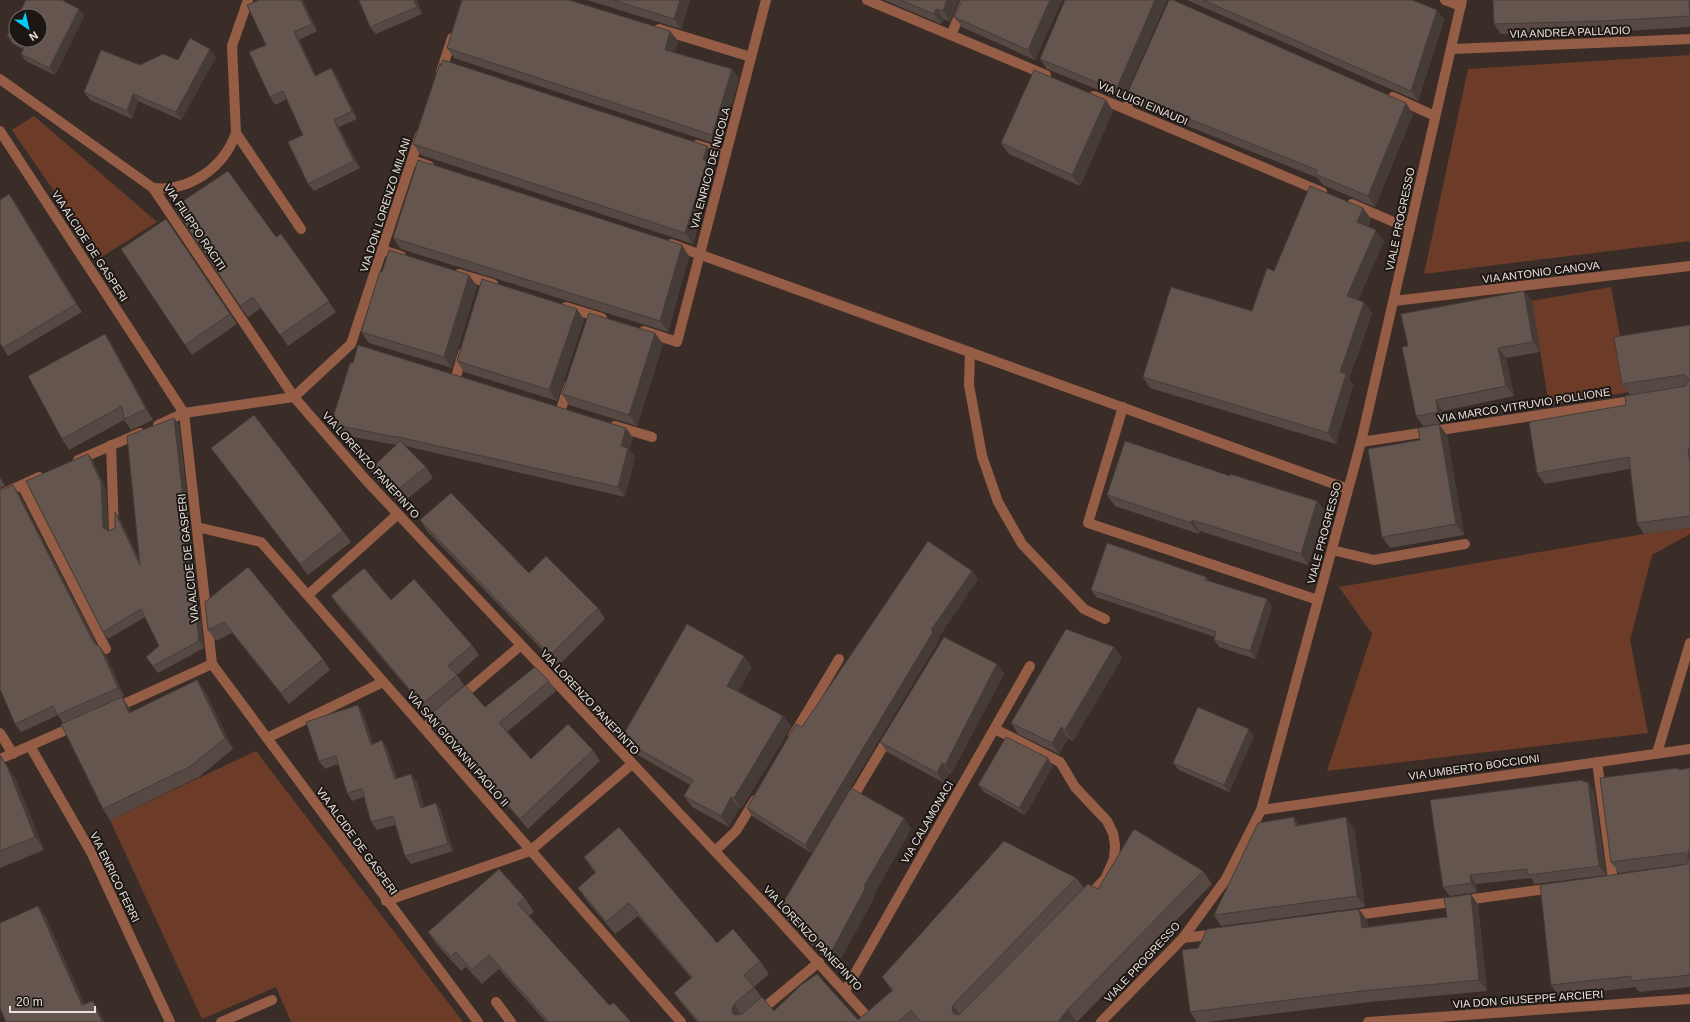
<svg xmlns="http://www.w3.org/2000/svg" width="1690" height="1022" font-family="Helvetica,sans-serif">
  <style>
    .green { fill: #6d3c28 }
    .lines { fill: none; stroke-linecap: round; stroke-linejoin: round }
    .minor { stroke: #955d46; stroke-width: 10 }
    .wall { fill: #564944 }
    .shaded-wall { fill: #463c37 }
    .building { fill: #64554f; stroke: #463c37 }
    .labels { text-anchor: middle; dominant-baseline: central; stroke-width: 4; stroke-linejoin: round; paint-order: stroke }
    .street-label { font-size: 11px; fill: #e9e0dc; stroke: #1d1714 }
  </style>
  <rect width="100%" height="100%" fill="#3a2d28"/>
  <g class="green">
    <polygon points="1690,55 1690,241 1424,274 1468,69"/>
    <polygon points="34,116 157,222 100,258 12,130"/>
    <polygon points="1611,287 1630,392 1549,405 1532,301"/>
    <polygon points="1690,528 1690,534 1652,555 1630,640 1648,733 1327,771 1372,634 1339,587 1644,534"/>
    <polygon points="256,751 463,1022 291,1022 276,987 202,1019 110,820"/>
  </g>
  <g class="lines">
    <g class="minor">
      <polyline points="867,0 1046,75"/>
      <polyline points="1445,0 1461,6"/>
      <polyline points="659,29 751,57"/>
      <polyline points="951,35 966,0"/>
      <polyline points="1452,49 1690,39"/>
      <polyline points="441,72 452,38"/>
      <polyline points="0,79 153,188 294,397 365,479 772,912 872,1022"/>
      <polyline points="1094,96 1322,192"/>
      <polyline points="1393,97 1435,116"/>
      <polyline points="1126,109 1136,86"/>
      <polyline points="0,131 184,413 212,664 478,1022"/>
      <polyline points="236,133 301,229"/>
      <polyline points="697,145 726,154"/>
      <polyline points="412,160 429,166"/>
      <path d="M153 188C190 192 224 167 236 133L232 46 248 0"/>
      <polyline points="1352,204 1410,229"/>
      <polyline points="671,244 1348,489"/>
      <polyline points="382,250 401,256"/>
      <polyline points="459,274 493,284"/>
      <polyline points="1394,301 1690,266"/>
      <polyline points="566,307 602,318"/>
      <polyline points="644,331 677,342 766,0"/>
      <polyline points="970,352 969,385 982,456 998,502 1022,544 1084,609 1105,619"/>
      <polyline points="456,377 463,353"/>
      <polyline points="294,397 351,344 420,135"/>
      <polyline points="1123,407 1088,523 1318,600"/>
      <polyline points="561,409 569,385"/>
      <polyline points="158,425 184,413 294,397"/>
      <polyline points="615,426 652,437"/>
      <polyline points="1361,442 1638,400"/>
      <polyline points="111,445 114,532"/>
      <polyline points="78,460 140,433"/>
      <polyline points="22,485 106,649"/>
      <polyline points="0,495 39,477"/>
      <polyline points="197,527 261,542 681,1022"/>
      <polyline points="1332,550 1374,560 1465,544"/>
      <polyline points="308,595 398,514"/>
      <polyline points="459,698 520,646"/>
      <polyline points="113,709 212,664"/>
      <polyline points="424,728 444,711"/>
      <polyline points="995,729 1060,762 1075,787 1107,821 1113,833 1115,845 1114,859 1105,879 1088,897"/>
      <polyline points="0,733 13,754"/>
      <polyline points="793,736 839,659"/>
      <polyline points="267,738 383,682"/>
      <polyline points="30,746 91,852 170,1022"/>
      <polyline points="1657,753 1690,643"/>
      <polyline points="0,759 77,725"/>
      <polyline points="1597,762 1613,880"/>
      <polyline points="850,802 890,735"/>
      <polyline points="1261,810 1690,749"/>
      <polyline points="715,851 736,831 755,800"/>
      <polyline points="386,901 530,851 632,764"/>
      <polyline points="1349,916 1553,888"/>
      <polyline points="1183,938 1217,934"/>
      <polyline points="845,991 1030,666"/>
      <polyline points="496,1002 511,1022"/>
      <polyline points="221,1022 272,1000"/>
      <polyline points="747,1022 819,962"/>
      <polyline points="1101,1022 1183,938 1226,879 1261,810 1361,442 1462,0"/>
      <polyline points="1368,1022 1690,999"/>
    </g>
  </g>
  <g class="wall">
    <polygon points="259,0 303,0 317,31 299,40 316,76 331,68 337,76 357,119 339,127 360,168 314,191 308,184 303,135 287,99 275,105 270,97 266,45"/>
    <polygon points="359,0 417,0 422,14 376,34 370,27"/>
    <polygon points="587,0 690,0 681,29"/>
    <polygon points="884,0 959,0 950,22 944,19 941,24"/>
    <polygon points="962,0 1062,0 1035,60 962,27 954,17"/>
    <polygon points="1065,0 1167,0 1123,100 1047,69 1040,59"/>
    <polygon points="1187,0 1412,0 1437,10 1444,20 1418,101"/>
    <polygon points="1690,0 1690,27 1611,32 1501,34 1494,24"/>
    <polygon points="79,9 84,16 55,75 26,61 21,54 23,49 13,44 7,36"/>
    <polygon points="678,41 674,53 732,69 739,79 719,145 454,58 447,48"/>
    <polygon points="216,57 181,120 138,101 132,119 90,100 84,92 140,65 178,60"/>
    <polygon points="440,63 441,65 707,146 715,157 711,168 714,172 693,244 421,155 413,144"/>
    <polygon points="1127,94 1406,103 1413,114 1375,207 1323,185 1318,178 1135,105"/>
    <polygon points="1113,111 1080,186 1009,154 1001,143"/>
    <polygon points="9,194 15,202 82,312 8,356 3,348"/>
    <polygon points="1363,208 1371,219 1368,227 1384,241 1358,300 1364,302 1372,313 1349,379 1353,385 1336,444 1150,388 1143,377 1252,311 1274,271"/>
    <polygon points="166,219 237,324 192,355 185,345"/>
    <polygon points="281,234 336,312 288,346 261,308 248,317 240,306 276,237"/>
    <polygon points="393,238 689,256 668,332 401,249"/>
    <polygon points="477,286 452,368 369,343 361,332"/>
    <polygon points="1524,291 1532,301 1540,352 1506,358 1514,396 1443,411 1445,423 1423,426 1416,416 1408,346"/>
    <polygon points="577,309 584,320 557,401 464,372 457,361"/>
    <polygon points="1690,325 1690,528 1644,534 1637,523 1630,469 1545,484 1537,473 1626,405 1686,386 1630,395 1622,384"/>
    <polygon points="105,334 112,345 153,420 131,430 124,420 69,450 62,439"/>
    <polygon points="663,344 637,426 569,405 562,394"/>
    <polygon points="174,418 179,425 204,648 158,673 146,657 159,646 145,617 108,639 103,632 88,454 93,461 106,490 108,531 109,531 115,528 120,519 140,561"/>
    <polygon points="331,424 626,428 633,438 629,450 635,457 625,497 405,446 426,467 433,478 401,504 378,481 370,470 396,445 338,434"/>
    <polygon points="1447,435 1464,535 1390,548 1382,537"/>
    <polygon points="211,448 343,531 351,542 308,575 219,459"/>
    <polygon points="1230,476 1317,501 1325,512 1308,565 1200,531 1199,534 1115,506 1107,495"/>
    <polygon points="0,477 5,486 0,488"/>
    <polygon points="13,485 19,494 97,645 106,655 124,696 122,697 129,708 131,712 197,680 205,691 233,749 199,777 110,820 103,809 63,723 58,715 21,732 15,724"/>
    <polygon points="420,520 529,573 598,608 605,619 558,666 427,531"/>
    <polygon points="972,571 978,579 938,638 939,640 811,853 752,816 747,808 802,727"/>
    <polygon points="1206,577 1209,581 1267,599 1272,606 1256,659 1219,647 1214,640 1215,637 1096,597 1091,590"/>
    <polygon points="331,596 391,600 472,645 479,655 457,675 464,685 430,715 338,606"/>
    <polygon points="205,602 323,659 330,670 289,704 232,633 216,641 208,630"/>
    <polygon points="1114,647 1122,658 1073,741 1068,738 1059,754 1018,734 1011,723"/>
    <polygon points="997,664 1004,674 951,774 949,773 944,783 887,752 880,742"/>
    <polygon points="752,667 738,691 783,716 791,727 741,809 739,808 729,827 692,807 684,796 690,785 629,750 621,739"/>
    <polygon points="549,681 556,691 507,732 531,759 593,750 600,761 528,829 443,733 431,714 485,707"/>
    <polygon points="363,713 373,744 387,748 397,778 417,782 424,807 436,803 441,811 453,851 411,864 405,856 395,825 377,830 371,822 364,797 352,801 347,793 338,764 325,769 319,761"/>
    <polygon points="1254,736 1229,792 1179,770 1173,763"/>
    <polygon points="0,755 16,780 44,850 0,868"/>
    <polygon points="1053,766 1025,815 984,792 978,785"/>
    <polygon points="1690,768 1690,987 1639,992 1635,987 1559,996 1551,985 1686,864 1619,873 1611,862 1681,770"/>
    <polygon points="1585,782 1588,782 1594,791 1606,875 1535,884 1531,878 1476,884 1477,892 1450,896 1443,887"/>
    <polygon points="904,818 911,829 873,896 874,898 835,969 787,919 780,908"/>
    <polygon points="1300,825 1354,828 1365,907 1221,926 1214,915"/>
    <polygon points="584,857 717,943 760,961 769,974 754,987 762,998 774,1011 858,1020 892,991 882,977 1076,878 1084,888 1098,889 1203,871 1212,884 1077,1022 697,1022 683,1005 674,993 691,978 638,916 615,934 587,901 578,888 595,873"/>
    <polygon points="1471,894 1478,905 1487,991 1370,1002 1207,1022 1197,1022 1190,1012 1198,948 1367,920 1368,927 1447,917"/>
    <polygon points="524,897 534,912 529,916 609,1005 631,1022 546,1022 499,969 482,984 466,967 461,971 438,946 428,932"/>
  </g>
  <g class="shaded-wall">
    <polygon points="301,0 303,0 317,31 312,24"/>
    <polygon points="414,0 417,0 422,14 417,7"/>
    <polygon points="680,0 690,0 681,29 674,19"/>
    <polygon points="947,0 959,0 950,22 943,11"/>
    <polygon points="1050,0 1062,0 1035,60 1028,50"/>
    <polygon points="1155,0 1167,0 1123,100 1116,90"/>
    <polygon points="79,9 84,16 55,75 49,68"/>
    <polygon points="936,9 944,19 941,24 934,14"/>
    <polygon points="1437,10 1444,20 1418,101 1411,91"/>
    <polygon points="670,31 678,41 672,60 665,50"/>
    <polygon points="294,32 299,40 320,84 315,76"/>
    <polygon points="210,49 216,57 181,120 176,112"/>
    <polygon points="331,68 337,76 357,119 352,111"/>
    <polygon points="732,69 739,79 719,145 712,135"/>
    <polygon points="133,94 138,101 132,119 127,111"/>
    <polygon points="1106,100 1113,111 1080,186 1072,175"/>
    <polygon points="1406,103 1413,114 1375,207 1368,196"/>
    <polygon points="334,120 339,127 360,168 354,161"/>
    <polygon points="707,146 715,157 711,168 714,172 693,244 685,233 703,160"/>
    <polygon points="9,194 15,202 82,312 76,304"/>
    <polygon points="1363,208 1371,219 1365,233 1357,222"/>
    <polygon points="1376,230 1384,241 1355,307 1347,296"/>
    <polygon points="682,245 689,256 668,332 660,321"/>
    <polygon points="469,275 477,286 452,368 444,357"/>
    <polygon points="1524,291 1532,301 1540,352 1533,342"/>
    <polygon points="1364,302 1372,313 1349,379 1353,385 1336,444 1328,433 1340,372"/>
    <polygon points="577,309 584,320 557,401 549,390"/>
    <polygon points="655,333 663,344 637,426 629,415"/>
    <polygon points="105,334 112,345 153,420 146,409"/>
    <polygon points="1498,348 1506,358 1514,396 1506,386"/>
    <polygon points="1436,400 1443,411 1445,423 1438,412"/>
    <polygon points="174,418 179,425 204,648 199,641"/>
    <polygon points="1439,424 1447,435 1464,535 1456,524"/>
    <polygon points="626,428 633,438 629,450 635,457 625,497 618,487 621,446"/>
    <polygon points="1688,448 1690,451 1690,465"/>
    <polygon points="88,454 93,461 106,490 108,535 103,528"/>
    <polygon points="13,485 19,494 100,652 94,643"/>
    <polygon points="1317,501 1325,512 1308,565 1301,554"/>
    <polygon points="115,512 120,519 145,572 140,565"/>
    <polygon points="1192,520 1200,531 1199,534 1191,523"/>
    <polygon points="972,571 978,579 938,638 939,640 811,853 805,845 931,630"/>
    <polygon points="1267,599 1272,606 1256,659 1250,651"/>
    <polygon points="100,647 106,655 124,696 118,688"/>
    <polygon points="1114,647 1122,658 1073,741 1065,730"/>
    <polygon points="744,656 752,667 735,697 727,686"/>
    <polygon points="997,664 1004,674 951,774 945,765"/>
    <polygon points="197,680 205,691 233,749 225,738"/>
    <polygon points="122,697 129,708 136,724 129,713"/>
    <polygon points="358,705 363,713 376,752 371,745"/>
    <polygon points="783,716 791,727 741,809 734,798"/>
    <polygon points="1061,727 1068,738 1059,754 1052,743"/>
    <polygon points="1249,729 1254,736 1229,792 1224,785"/>
    <polygon points="382,740 387,748 400,787 395,779"/>
    <polygon points="0,755 16,780 44,850 35,837"/>
    <polygon points="1048,758 1053,766 1025,815 1019,808"/>
    <polygon points="942,763 949,773 944,783 937,773"/>
    <polygon points="411,774 417,782 426,815 421,808"/>
    <polygon points="1583,780 1589,788 1588,782 1594,791 1606,875 1599,866"/>
    <polygon points="731,797 739,808 729,827 721,816"/>
    <polygon points="436,803 441,811 453,851 448,844"/>
    <polygon points="1294,817 1302,828 1296,826"/>
    <polygon points="1346,817 1354,828 1365,907 1357,896"/>
    <polygon points="904,818 911,829 873,896 874,898 835,969 828,958 864,886"/>
    <polygon points="1688,850 1690,853 1690,860 1688,857"/>
    <polygon points="1470,875 1476,884 1477,892 1471,883"/>
    <polygon points="1471,894 1478,905 1487,991 1479,980"/>
    <polygon points="38,906 46,917 90,1016 82,1005"/>
    <polygon points="1359,909 1367,920 1369,939 1362,928"/>
    <polygon points="93,1001 100,1012 105,1022 102,1022"/>
    <polygon points="734,1004 743,1017 741,1022 733,1014 732,1010"/>
    <polygon points="953,1005 962,1017 959,1022 952,1011"/>
    <polygon points="1068,1009 1077,1022 1058,1022"/>
  </g>
  <g class="building">
    <polygon points="26,0 62,0 79,9 49,68 21,54 25,45 7,36 16,20 16,40 40,40 40,16 18,16"/>
    <polygon points="259,0 301,0 312,24 294,32 315,76 331,68 352,111 334,120 354,161 308,184 288,142 303,135 283,91 270,97 249,52 266,45 247,5"/>
    <polygon points="359,0 414,0 417,7 370,27"/>
    <polygon points="462,0 569,0 670,31 665,50 732,69 712,135 447,48"/>
    <polygon points="613,0 680,0 674,19"/>
    <polygon points="901,0 947,0 943,11 936,9 934,14"/>
    <polygon points="962,0 1050,0 1028,50 954,17"/>
    <polygon points="1065,0 1155,0 1116,90 1040,59"/>
    <polygon points="1169,0 1173,0 1406,103 1368,196 1315,174 1317,170 1127,94"/>
    <polygon points="1203,0 1412,0 1437,10 1411,91"/>
    <polygon points="1493,0 1689,0 1690,16 1604,21 1494,24"/>
    <polygon points="190,38 210,49 176,112 133,94 127,111 84,92 101,50 140,65 163,54 178,60"/>
    <polygon points="443,60 707,146 703,160 707,161 685,233 413,144 440,63 441,66"/>
    <polygon points="1034,70 1106,100 1072,175 1001,143"/>
    <polygon points="418,160 682,245 660,321 393,238"/>
    <polygon points="228,171 276,237 281,234 329,301 280,335 253,297 240,306 176,210 185,204 183,201"/>
    <polygon points="1310,186 1363,208 1357,222 1376,230 1347,296 1364,302 1340,372 1346,374 1328,433 1143,377 1171,287 1252,311 1267,268 1274,271"/>
    <polygon points="9,194 76,304 3,348 0,343 0,200"/>
    <polygon points="166,219 230,314 185,345 121,249"/>
    <polygon points="389,250 469,275 444,357 361,332 380,271 382,272"/>
    <polygon points="482,279 577,309 549,390 457,361"/>
    <polygon points="1524,291 1533,342 1498,348 1506,386 1436,400 1438,412 1416,416 1402,347 1408,346 1401,314"/>
    <polygon points="589,313 655,333 629,415 562,394"/>
    <polygon points="1690,325 1690,448 1688,448 1690,465 1690,516 1637,523 1629,457 1537,473 1529,422 1626,405 1625,396 1686,386 1689,380 1685,375 1682,375 1622,384 1614,337"/>
    <polygon points="105,334 146,409 124,419 122,406 62,439 28,376"/>
    <polygon points="358,345 626,428 621,446 628,448 618,487 394,436 395,437 331,424 350,363 353,363"/>
    <polygon points="254,415 343,531 300,564 211,448"/>
    <polygon points="174,418 199,641 153,666 146,657 159,646 141,609 103,632 26,481 88,454 101,482 103,528 109,531 115,528 115,512 140,565 127,436"/>
    <polygon points="1439,424 1456,524 1382,537 1368,449 1420,440 1418,428"/>
    <polygon points="400,441 426,467 393,493 370,470"/>
    <polygon points="1125,441 1230,476 1230,474 1317,501 1301,554 1192,520 1191,523 1107,495"/>
    <polygon points="13,485 94,643 100,647 118,688 57,715 53,706 15,724 0,689 0,491"/>
    <polygon points="451,493 529,573 546,556 598,608 550,655 420,520"/>
    <polygon points="928,541 972,571 931,630 933,632 805,845 747,808 796,724 802,727"/>
    <polygon points="1107,543 1206,577 1205,580 1267,599 1250,651 1214,640 1216,632 1091,590"/>
    <polygon points="248,567 323,659 281,693 224,622 208,630 205,602"/>
    <polygon points="364,568 391,600 414,579 472,645 448,666 457,675 422,704 331,596"/>
    <polygon points="687,624 744,656 727,686 783,716 734,798 731,797 721,816 684,796 693,780 621,739"/>
    <polygon points="1066,629 1114,647 1065,730 1061,727 1052,743 1011,723"/>
    <polygon points="944,637 997,664 945,765 942,763 937,773 880,742"/>
    <polygon points="535,667 549,681 499,723 531,759 568,724 593,750 520,819 436,723 437,722 431,714 465,685 485,707"/>
    <polygon points="197,680 225,738 191,766 103,809 61,724 122,697 129,713"/>
    <polygon points="358,705 371,745 382,740 395,779 411,774 421,808 436,803 448,844 405,856 393,816 371,822 362,789 347,793 336,756 319,761 306,722"/>
    <polygon points="1198,707 1249,729 1224,785 1173,763"/>
    <polygon points="1006,737 1048,758 1019,808 978,785"/>
    <polygon points="0,755 7,766 35,837 0,851"/>
    <polygon points="1679,768 1679,770 1690,768 1690,850 1688,850 1688,857 1685,853 1681,853 1611,862 1600,778"/>
    <polygon points="1583,780 1583,782 1588,782 1599,866 1528,875 1527,869 1470,875 1471,883 1443,887 1430,800"/>
    <polygon points="851,788 904,818 864,886 866,887 828,958 780,908"/>
    <polygon points="1294,817 1296,826 1346,817 1357,896 1214,915 1258,823"/>
    <polygon points="619,827 717,943 733,929 760,961 744,975 754,987 734,1004 732,1010 733,1014 736,1015 742,1014 762,997 774,1011 801,985 817,974 858,1020 893,990 882,977 1004,841 1076,878 953,1005 952,1011 954,1014 959,1015 1088,884 1098,889 1134,829 1203,871 1068,1009 1058,1022 921,1022 911,1010 898,1022 699,1022 674,993 692,977 629,903 606,922 578,888 596,872 584,857"/>
    <polygon points="1689,859 1690,873 1690,975 1631,981 1631,976 1551,985 1540,885 1683,865 1687,864"/>
    <polygon points="499,869 524,897 518,904 609,1005 614,1003 631,1022 549,1022 489,955 472,970 456,952 451,957 428,932"/>
    <polygon points="1471,894 1479,980 1362,991 1190,1012 1182,950 1198,948 1207,929 1359,909 1362,928 1447,917 1444,898"/>
    <polygon points="38,906 82,1005 93,1001 102,1022 6,1022 0,1008 0,923"/>
  </g>
  <g class="labels">
    <g class="street-label">
      <text transform="translate(1570 32) rotate(-2)">VIA ANDREA PALLADIO</text>
      <text transform="translate(1143 103) rotate(23)">VIA LUIGI EINAUDI</text>
      <text transform="translate(710 168) rotate(-75)">VIA ENRICO DE NICOLA</text>
      <text transform="translate(385 205) rotate(-72)">VIA DON LORENZO MILANI</text>
      <text transform="translate(1400 219) rotate(-78)">VIALE PROGRESSO</text>
      <text transform="translate(195 227) rotate(56)">VIA FILIPPO RACITI</text>
      <text transform="translate(90 246) rotate(57)">VIA ALCIDE DE GASPERI</text>
      <text transform="translate(1541 272) rotate(-7)">VIA ANTONIO CANOVA</text>
      <text transform="translate(1524 405) rotate(-9)">VIA MARCO VITRUVIO POLLIONE</text>
      <text transform="translate(371 465) rotate(48)">VIA LORENZO PANEPINTO</text>
      <text transform="translate(1324 533) rotate(-75)">VIALE PROGRESSO</text>
      <text transform="translate(188 558) rotate(-96)">VIA ALCIDE DE GASPERI</text>
      <text transform="translate(590 702) rotate(47)">VIA LORENZO PANEPINTO</text>
      <text transform="translate(458 749) rotate(49)">VIA SAN GIOVANNI PAOLO II</text>
      <text transform="translate(1474 767) rotate(-8)">VIA UMBERTO BOCCIONI</text>
      <text transform="translate(927 822) rotate(-60)">VIA CALAMONACI</text>
      <text transform="translate(357 841) rotate(54)">VIA ALCIDE DE GASPERI</text>
      <text transform="translate(115 877) rotate(64)">VIA ENRICO FERRI</text>
      <text transform="translate(813 938) rotate(47)">VIA LORENZO PANEPINTO</text>
      <text transform="translate(1142 962) rotate(-47)">VIALE PROGRESSO</text>
      <text transform="translate(1528 999) rotate(-4)">VIA DON GIUSEPPE ARCIERI</text>
    </g>
  </g>
  <g transform="translate(28 28) rotate(146)"><circle r="19" fill="#1d1714" stroke="#6f6764"/>
  <path d="M0-3L7 15L0 10L-7 15Z" fill="#04cbf9"/>
  <text y="-6" font-size="11" font-weight="bold" text-anchor="middle" fill="#e9e0dc">N</text>
  </g>
  <path d="M10 1006v6h85v-6" fill="none" stroke="#e9e0dc" stroke-width="2"/>
  <text x="16" y="1006" font-size="12" fill="#e9e0dc" stroke="#1d1714" stroke-width="3" paint-order="stroke">20 m</text>
</svg>
